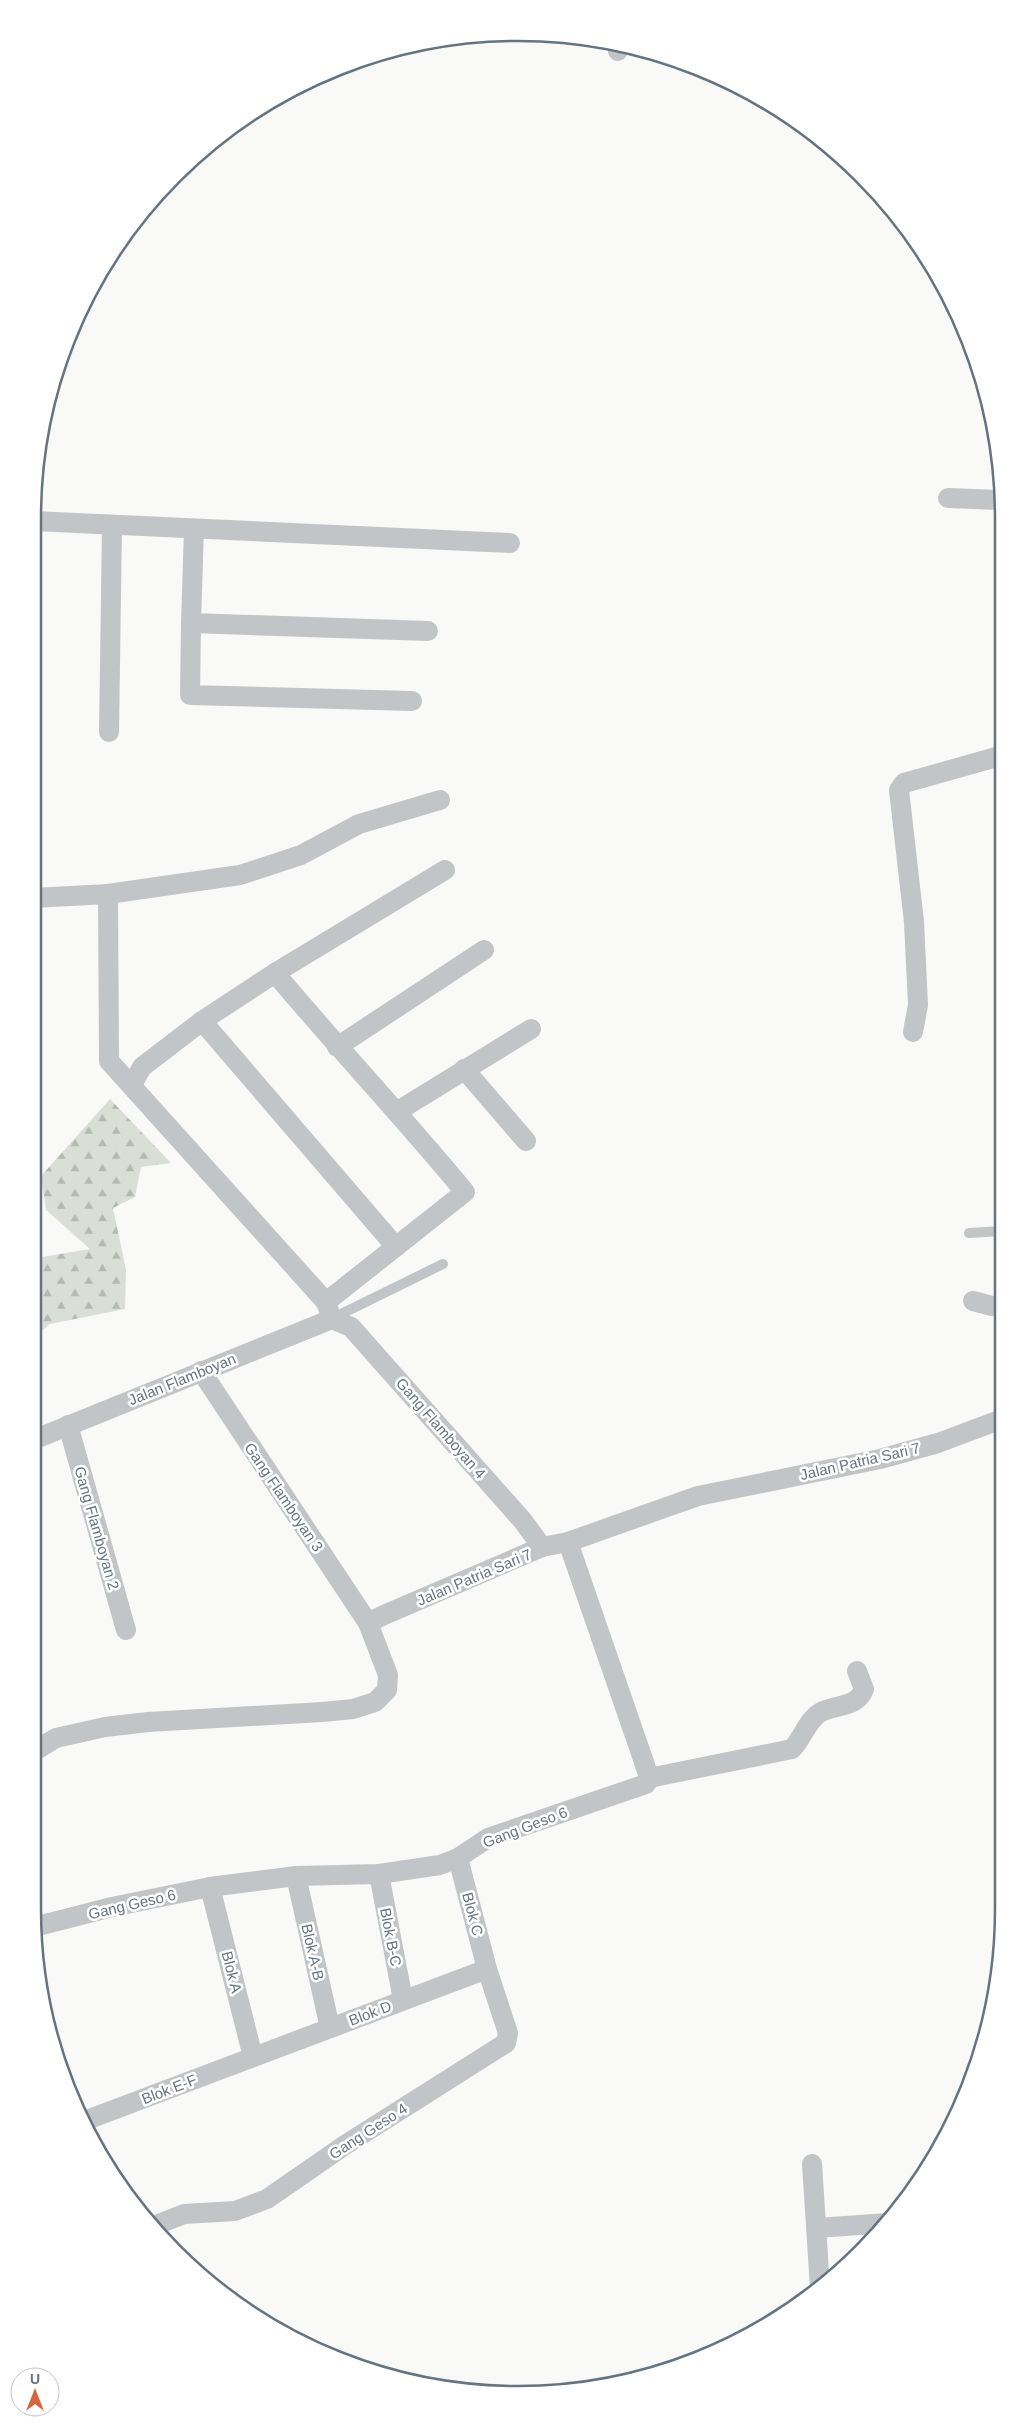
<svg xmlns="http://www.w3.org/2000/svg" width="1036" height="2427" font-family="Helvetica,sans-serif">
  <style>
    .forest { fill: url(#forest-firs) }
    .lines { fill: none; stroke-linecap: round; stroke-linejoin: round }
    .lane { stroke: #c1c5c8; stroke-width: 10 }
    .street { stroke: #c1c5c8; stroke-width: 20 }
    .labels { text-anchor: middle; dominant-baseline: central; stroke-width: 5; stroke-linejoin: round; paint-order: stroke }
    .street-label { font-size: 15px; fill: #667480; stroke: #fff }
    .rim { fill: none; stroke: #667480; stroke-width: 2.5 }
  </style>
  <defs>
    <pattern id="forest-firs" width="22" height="20" patternUnits="userSpaceOnUse" patternTransform="scale(1.25)"><rect width="22" height="20" fill="#d9ded7"/><path d="M5 1l3.5 6h-7zM16 11l3.5 6h-7z" fill="#b4b9b4"/></pattern>
  </defs>
  <rect width="100%" height="100%" fill="#f9f9f7"/>
  <polygon class="forest" points="110,1099 171,1163 141,1167 135,1197 113,1208 126,1270 125,1309 50,1324 33,1338 33,1266 42,1257 90,1249 46,1210 41,1176"/>
  <g class="lines">
    <g class="lane">
      <polyline points="68,340 68,343"/>
      <polyline points="969,1233 1002,1231"/>
      <polyline points="333,1318 443,1264"/>
    </g>
    <g class="street">
      <polyline points="617,45 618,51"/>
      <polyline points="948,498 999,500"/>
      <polyline points="33,521 510,543"/>
      <polyline points="194,529 191,623 428,631"/>
      <polyline points="191,623 190,695 412,701"/>
      <polyline points="109,732 112,525"/>
      <polyline points="108,894 109,1061 326,1302 332,1319"/>
      <polyline points="33,898 108,894 240,875 301,855 359,824 440,800"/>
      <path d="M275 973C337 1047 403 1117 465 1192L326 1302"/>
      <polyline points="202,1021 396,1247"/>
      <polyline points="913,1032 918,1005 914,922 899,790 904,783 1000,756"/>
      <polyline points="337,1047 484,950"/>
      <polyline points="464,1069 526,1141"/>
      <polyline points="132,1085 142,1067 202,1021 275,973 445,870"/>
      <polyline points="398,1111 531,1029"/>
      <polyline points="973,1301 992,1306 1002,1306"/>
      <polyline points="332,1319 351,1327 523,1521 542,1547"/>
      <polyline points="201,1371 368,1623"/>
      <polyline points="68,1425 126,1630"/>
      <polyline points="33,1440 332,1319"/>
      <polyline points="33,1752 56,1738 105,1727 148,1722 322,1712 353,1709 375,1702 387,1690 388,1675 368,1623 384,1615 542,1547 568,1542 698,1496 880,1459 938,1443 1002,1419"/>
      <path d="M649 1778 792 1749C802 1739 808 1719 821 1712 837 1704 857 1708 864 1689L857 1671"/>
      <polyline points="379,1874 403,2000"/>
      <polyline points="296,1876 330,2028"/>
      <polyline points="210,1887 253,2057"/>
      <polyline points="34,1927 112,1907 210,1887 296,1876 379,1874 440,1865 458,1858 488,1838 646,1784 649,1778 645,1765 568,1542"/>
      <polyline points="84,2121 487,1969"/>
      <polyline points="812,2164 820,2288"/>
      <polyline points="151,2227 184,2214 235,2211 267,2199 345,2145 506,2043 508,2033 487,1969 458,1858"/>
      <polyline points="817,2228 888,2223"/>
    </g>
  </g>
  <g class="labels">
    <g class="street-label">
      <text transform="translate(182 1379) rotate(-22)">Jalan Flamboyan</text>
      <text transform="translate(441 1428) rotate(49)">Gang Flamboyan 4</text>
      <text transform="translate(860 1461) rotate(-13)">Jalan Patria Sari 7</text>
      <text transform="translate(284 1497) rotate(56)">Gang Flamboyan 3</text>
      <text transform="translate(97 1528) rotate(74)">Gang Flamboyan 2</text>
      <text transform="translate(474 1577) rotate(-23)">Jalan Patria Sari 7</text>
      <text transform="translate(525 1827) rotate(-21)">Gang Geso 6</text>
      <text transform="translate(132 1904) rotate(-13)">Gang Geso 6</text>
      <text transform="translate(473 1914) rotate(75)">Blok C</text>
      <text transform="translate(391 1937) rotate(79)">Blok B-C</text>
      <text transform="translate(313 1952) rotate(77)">Blok A-B</text>
      <text transform="translate(232 1972) rotate(76)">Blok A</text>
      <text transform="translate(370 2013) rotate(-21)">Blok D</text>
      <text transform="translate(169 2089) rotate(-21)">Blok E-F</text>
      <text transform="translate(368 2131) rotate(-33)">Gang Geso 4</text>
    </g>
  </g>
  <path d="M0 0H1036V2427H0ZM518 41H518A477 477 0 0 1 995 518V1909A477 477 0 0 1 518 2386H518A477 477 0 0 1 41 1909V518A477 477 0 0 1 518 41Z" fill="#fff" fill-rule="evenodd"/>
  <path class="rim" d="M518 41H518A477 477 0 0 1 995 518V1909A477 477 0 0 1 518 2386H518A477 477 0 0 1 41 1909V518A477 477 0 0 1 518 41Z"/>
  <g transform="translate(35 2392)"><circle r="24" fill="#ffffff" stroke="#c2c7cc"/>
  <path d="M0-4L9 19L0 12L-9 19Z" fill="#d5663b"/>
  <text y="-8" font-size="14" font-weight="bold" text-anchor="middle" fill="#667480">U</text>
  </g>
</svg>
